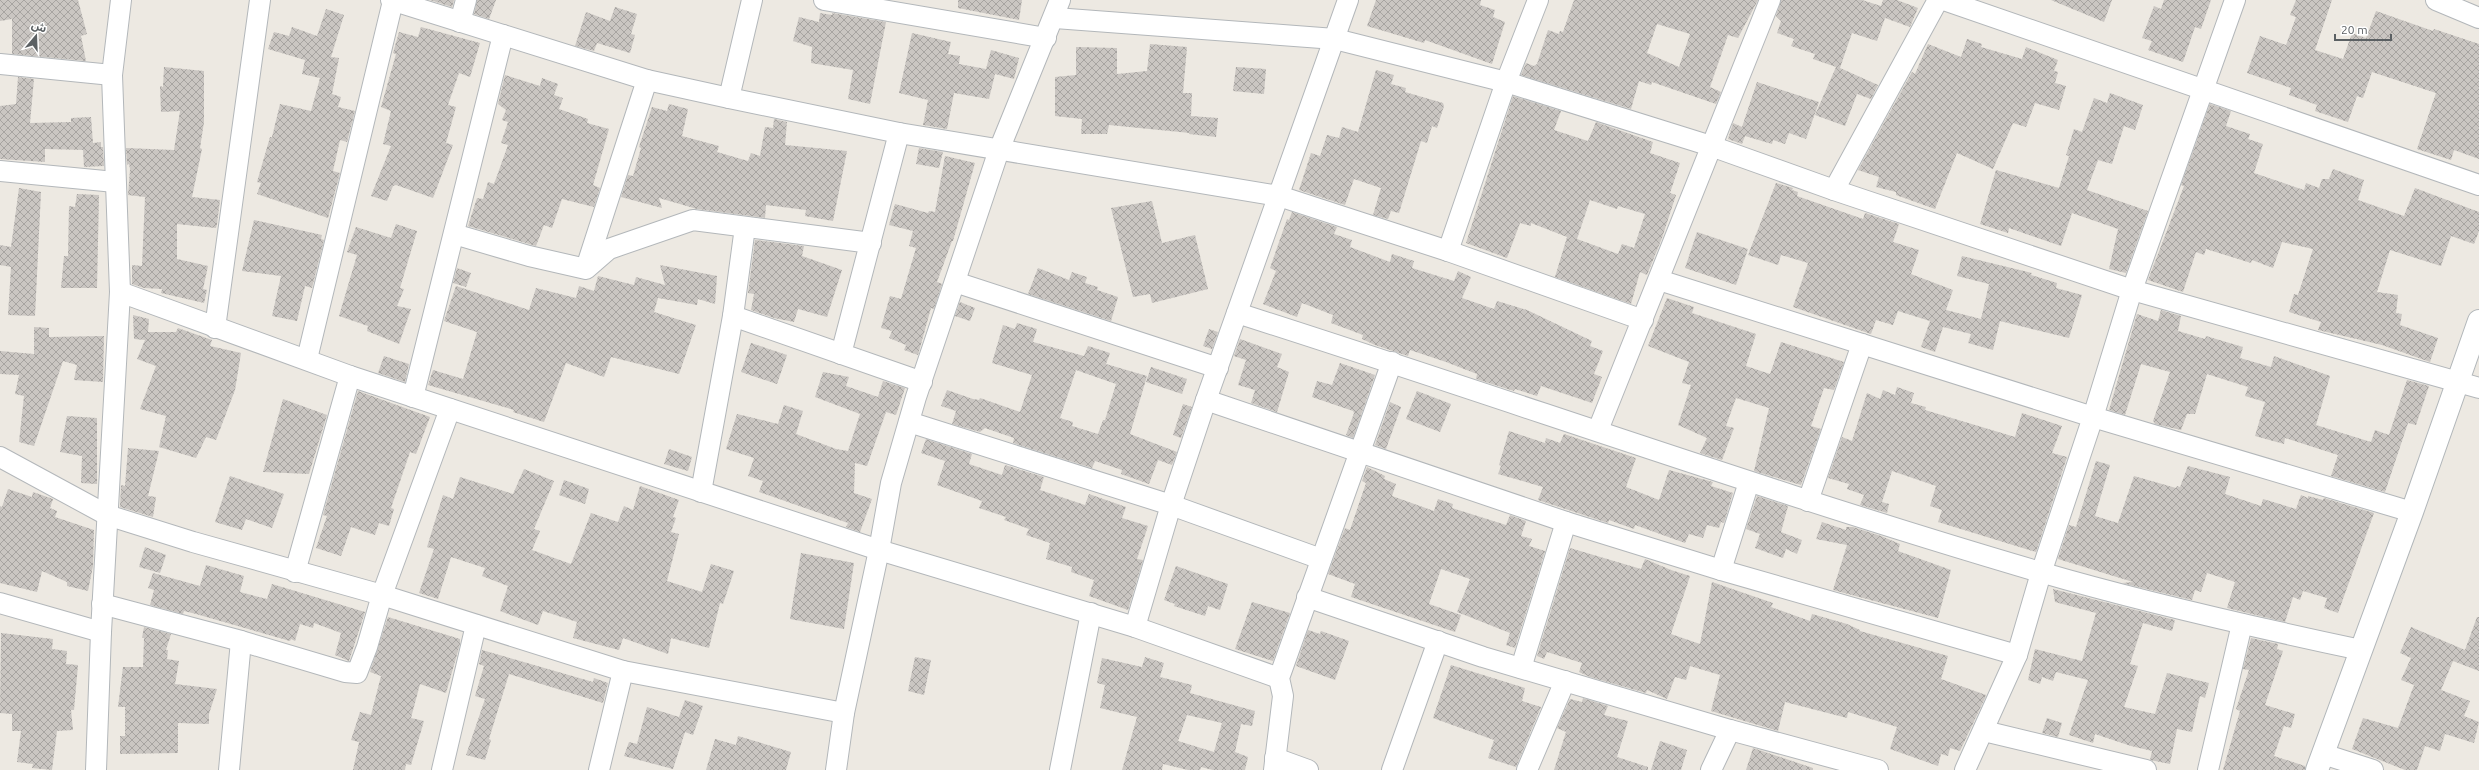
<svg xmlns="http://www.w3.org/2000/svg" width="2479" height="770" font-family="Ubuntu,'Noto Sans Arabic',sans-serif">
  <style>
    .building { fill: url(#building-cross-hatch); fill-rule: evenodd }
    .lines { fill: none; stroke-linecap: round; stroke-linejoin: round }
    .street-casing { stroke: #b3b7ba; stroke-width: 22 }
    .secondary-casing { stroke: #b2b7ba; stroke-width: 24 }
    .street { stroke: #fff; stroke-width: 20 }
    .secondary { stroke: #fff; stroke-width: 22 }
  </style>
  <defs>
    <pattern id="building-cross-hatch" width="8" height="8" patternUnits="userSpaceOnUse"><rect width="8" height="8" fill="#cac6c2"/><path d="M0 0l8 8M0 8l8-8" fill="none" stroke="#a7a4a1"/></pattern>
  </defs>
  <rect width="100%" height="100%" fill="#ede9e2"/>
  <g class="building">
    <polygon points="0,0 78,0 87,34 81,36 86,61 12,54 12,19 0,21"/>
    <polygon points="430,0 454,0 452,7"/>
    <polygon points="477,0 496,0 489,19 474,14"/>
    <polygon points="958,0 1022,0 1019,20 958,8"/>
    <polygon points="1376,0 1481,0 1480,5 1495,10 1493,17 1505,22 1492,64 1425,40 1424,43 1367,26"/>
    <path d="M1574 0H1758L1738 38 1728 35 1710 87 1721 92 1716 104 1652 82 1651 85 1639 81 1631 109 1521 75 1526 63 1534 66 1537 64 1548 30 1559 34 1560 31 1563 32ZM1657 24 1690 34 1679 67 1647 53Z"/>
    <polygon points="1781,0 1862,0 1881,6 1883,0 1897,0 1918,8 1910,27 1885,18 1877,41 1852,33 1840,68 1878,85 1871,99 1857,94 1845,126 1815,115 1836,67 1813,59 1815,54 1791,46 1794,39 1777,33 1781,21 1776,16"/>
    <polygon points="2051,0 2112,0 2104,22"/>
    <polygon points="2164,0 2211,0 2201,29 2195,27 2183,62 2148,50 2152,41 2142,38 2154,6 2161,9"/>
    <polygon points="2296,0 2332,0 2315,50 2343,59 2352,33 2366,38 2376,11 2433,31 2434,29 2479,44 2479,159 2454,150 2451,160 2417,149 2436,93 2372,72 2363,98 2357,96 2348,122 2315,111 2317,105 2289,95 2291,88 2247,73 2260,36 2286,45 2296,17 2290,15"/>
    <polygon points="615,7 637,14 631,34 635,35 630,53 597,43 594,51 575,46 586,12 610,21"/>
    <polygon points="326,9 344,15 331,57 339,58 332,94 341,97 338,107 355,111 347,142 340,140 333,171 340,173 328,218 257,194 261,183 257,182 270,137 272,137 280,104 311,111 320,78 302,74 305,60 268,49 274,32 289,36 292,27 317,36"/>
    <polygon points="820,13 832,15 832,13 886,22 870,104 848,99 853,70 811,63 812,47 793,41 799,17 819,22"/>
    <polygon points="421,27 480,43 470,77 459,73 448,105 456,107 446,143 453,145 433,198 396,185 393,186 387,201 371,196 391,146 383,144 391,111 381,107 396,54 393,53 399,32 418,37"/>
    <polygon points="912,33 951,42 948,54 960,56 959,64 986,69 991,50 1019,58 1014,79 995,74 989,99 954,93 947,129 923,125 928,100 899,93"/>
    <polygon points="1967,39 1982,44 1981,47 2022,59 2026,47 2058,60 2054,71 2058,72 2055,83 2066,86 2059,110 2035,103 2026,127 2013,123 1993,169 1957,153 1935,209 1896,195 1896,192 1876,187 1879,177 1858,170 1912,72 1915,74 1928,44 1961,57"/>
    <polygon points="1150,44 1187,47 1183,93 1192,93 1191,116 1218,118 1216,137 1189,134 1190,133 1109,125 1107,134 1081,134 1082,119 1055,116 1055,77 1076,75 1076,47 1117,48 1117,74 1147,71"/>
    <polygon points="164,67 204,71 204,122 200,148 202,149 192,197 220,200 217,224 216,228 177,224 177,259 208,266 203,289 207,290 204,303 161,293 162,289 144,288 132,284 132,265 142,266 145,197 128,195 130,169 129,164 127,165 126,148 174,150 180,111 161,112 160,86 163,87"/>
    <polygon points="1236,67 1266,69 1264,94 1233,91"/>
    <polygon points="1376,70 1394,75 1391,84 1406,88 1405,92 1443,103 1444,106 1437,128 1432,126 1427,143 1421,141 1399,213 1391,211 1388,219 1373,215 1381,188 1354,179 1345,205 1299,190 1311,153 1320,156 1327,135 1339,138 1342,127 1358,132"/>
    <polygon points="505,75 540,86 542,78 558,84 554,95 563,98 559,109 588,119 587,123 609,129 593,185 600,188 594,207 562,199 552,228 544,225 536,246 468,226 477,198 483,199 488,182 494,184 508,145 501,143 508,122 502,120 506,110 498,104"/>
    <polygon points="18,77 34,79 30,123 71,122 71,118 91,117 93,143 101,142 101,147 103,147 104,166 84,167 83,150 45,149 45,162 0,159 0,106 16,104"/>
    <polygon points="1757,82 1819,102 1806,139 1789,133 1785,144 1773,140 1772,144 1745,136 1742,144 1728,139 1733,123 1742,127"/>
    <polygon points="2110,93 2143,105 2135,130 2124,126 2112,164 2098,160 2087,190 2148,211 2126,273 2109,269 2118,229 2072,213 2061,246 2009,228 2008,233 1980,224 1996,170 2059,188 2069,156 2066,155 2074,129 2082,132 2094,98 2107,103"/>
    <path d="M1513 96 1561 111 1554 130 1588 141 1596 122 1653 142 1650 153 1680 163 1670 193 1676 195 1662 238 1647 275 1640 272 1631 304 1555 277 1567 237 1531 223V226L1520 223 1507 258 1466 243ZM1590 200 1617 209 1618 206 1645 214 1634 248 1622 244 1618 254 1577 239Z"/>
    <polygon points="669,104 688,109 682,136 719,146 717,152 748,161 751,153 760,156 765,127 773,128 774,119 787,122 785,145 847,151 833,221 805,216 806,210 766,205 765,218 697,209 659,198 662,208 621,197 628,175 633,176 641,148 639,147 652,107 667,111"/>
    <polygon points="2210,104 2231,111 2226,126 2250,134 2248,139 2263,144 2254,173 2304,190 2306,183 2319,188 2322,179 2329,179 2333,169 2364,180 2358,200 2404,216 2415,188 2479,212 2479,231 2474,244 2451,236 2441,266 2390,250 2377,292 2398,295 2396,313 2402,314 2400,325 2438,338 2430,362 2382,345 2318,330 2321,322 2289,312 2294,294 2298,295 2313,249 2282,242 2273,268 2252,260 2251,263 2206,249 2204,255 2196,252 2183,292 2148,280 2184,186 2181,185"/>
    <polygon points="919,148 943,152 939,168 916,164"/>
    <polygon points="945,156 975,163 953,241 952,241 937,282 942,284 934,309 931,308 918,355 904,350 906,345 889,338 892,331 881,328 890,296 901,299 916,248 909,246 913,231 889,225 895,204 928,213 929,211 935,212"/>
    <polygon points="1776,183 1793,188 1792,190 1798,192 1797,196 1863,219 1865,213 1899,224 1893,242 1919,250 1911,274 1953,290 1946,310 1981,319 1989,284 1957,276 1962,256 2032,273 2031,275 2057,283 2056,288 2082,295 2069,338 2000,321 1993,350 1968,343 1971,334 1943,327 1935,352 1921,347 1930,321 1898,311 1893,325 1876,320 1871,334 1793,307 1808,263 1781,255 1778,265 1748,255"/>
    <polygon points="19,188 41,192 35,316 8,315 11,267 0,265 0,245 11,247"/>
    <polygon points="77,194 99,195 97,288 61,288 64,256 68,256 69,206 75,207"/>
    <polygon points="1152,201 1162,243 1195,235 1208,289 1152,303 1150,294 1133,297 1111,208"/>
    <polygon points="1292,212 1337,227 1334,234 1352,240 1350,247 1390,262 1392,254 1414,261 1412,268 1454,281 1458,271 1471,277 1462,298 1494,309 1497,301 1527,310 1592,341 1590,346 1603,351 1594,374 1602,377 1592,403 1541,386 1537,396 1515,389 1514,391 1476,379 1477,374 1446,362 1410,350 1408,356 1375,345 1362,339 1363,335 1331,323 1333,315 1302,303 1297,317 1263,304 1276,271 1270,268 1287,219 1289,220"/>
    <polygon points="254,220 322,235 321,239 324,240 312,288 305,286 297,321 272,316 281,276 242,271"/>
    <polygon points="396,224 417,231 400,288 404,289 397,306 411,309 399,344 367,331 368,326 339,316 357,255 347,252 356,227 391,238"/>
    <polygon points="1697,232 1748,249 1736,285 1685,268"/>
    <polygon points="755,240 804,246 802,256 842,270 827,317 798,309 794,322 774,318 751,310 754,294 748,293"/>
    <polygon points="660,265 717,276 715,304 698,299 697,305 658,298 654,312 696,325 679,374 611,357 604,377 566,363 544,422 513,412 514,410 428,385 433,370 463,379 477,332 444,321 456,286 529,310 536,288 576,298 579,286 594,291 598,276 634,285 636,277 665,285"/>
    <polygon points="457,268 471,273 466,287 453,283"/>
    <polygon points="1038,268 1069,280 1072,272 1087,277 1085,283 1098,287 1097,290 1118,297 1111,321 1028,294"/>
    <polygon points="1667,298 1694,307 1692,313 1756,334 1746,366 1770,374 1781,342 1844,362 1834,390 1824,388 1811,426 1821,429 1801,485 1754,471 1769,408 1736,398 1726,426 1734,428 1722,460 1700,453 1707,438 1678,425 1691,385 1682,383 1689,362 1648,346"/>
    <polygon points="960,302 975,308 970,321 955,316"/>
    <polygon points="2161,310 2181,316 2178,331 2205,339 2206,336 2243,347 2240,358 2271,367 2274,356 2330,376 2316,425 2371,442 2375,430 2389,435 2407,380 2429,386 2416,425 2408,423 2385,492 2331,476 2338,455 2285,438 2284,444 2255,436 2265,402 2245,396 2248,387 2207,374 2195,414 2187,414 2181,430 2155,424 2153,421 2170,372 2141,364 2125,415 2109,410 2137,314 2158,321"/>
    <polygon points="133,315 149,319 148,332 176,332 178,328 212,340 210,346 241,353 235,390 216,440 206,437 196,458 159,447 166,416 140,409 156,366 137,359 145,340 134,339"/>
    <path d="M1017 323 1037 329 1033 342 1084 356 1088 346 1110 353 1106 364 1147 376 1130 434 1177 452 1172 465 1158 460 1149 484 1121 474 1122 470 1095 461 1092 468 1013 443 1014 438 985 428 980 432 952 424 956 411 941 406 947 390 973 399 979 400 980 398 1020 412 1032 375 992 363 1003 325 1015 329ZM1076 370 1116 384 1105 420H1103L1098 434 1072 426 1073 422 1060 418Z"/>
    <polygon points="34,327 49,328 49,337 104,336 103,382 74,380 77,365 63,361 34,446 19,442 24,396 15,394 19,375 0,374 0,351 34,354"/>
    <polygon points="1209,329 1218,332 1212,349 1203,346"/>
    <polygon points="1240,339 1282,354 1277,367 1289,372 1277,412 1251,403 1255,390 1238,385 1246,360 1234,356"/>
    <polygon points="751,343 787,355 777,384 741,372"/>
    <polygon points="384,356 409,364 405,382 378,373"/>
    <polygon points="1340,363 1375,375 1353,438 1346,435 1354,413 1353,411 1312,397 1317,381 1332,385"/>
    <polygon points="1151,367 1187,379 1182,394 1146,382"/>
    <polygon points="823,372 849,377 846,386 878,397 883,381 905,388 896,415 886,412 867,466 855,463 854,493 872,499 860,532 846,527 848,523 759,492 763,481 748,476 754,458 726,449 737,414 778,424 784,405 803,411 796,434 836,449 848,451 860,414 815,397"/>
    <polygon points="1897,387 1914,393 1911,403 1926,407 1925,410 2015,437 2022,413 2062,426 2052,453 2067,457 2036,552 1938,522 1942,510 1930,506 1936,486 1892,471 1882,502 1889,504 1887,513 1860,505 1864,495 1847,489 1849,484 1828,478 1842,437 1852,441 1867,393 1880,399 1883,390 1895,395"/>
    <polygon points="358,391 430,417 416,454 410,452 391,508 394,509 389,526 379,523 375,535 351,527 341,556 316,548 327,516 323,515"/>
    <polygon points="1417,391 1451,404 1440,432 1406,419"/>
    <polygon points="283,399 327,415 309,474 263,472"/>
    <polygon points="1390,402 1401,407 1386,449 1375,445"/>
    <polygon points="1183,404 1192,407 1181,438 1173,435"/>
    <polygon points="67,416 97,418 97,484 81,483 82,456 60,452"/>
    <polygon points="1509,431 1545,443 1546,438 1560,443 1564,434 1636,458 1626,487 1659,500 1669,470 1713,482 1711,486 1733,493 1724,523 1721,522 1719,528 1707,525 1703,538 1689,534 1685,543 1635,525 1634,529 1609,520 1608,523 1538,500 1543,487 1498,474 1501,466 1499,465"/>
    <polygon points="926,439 972,454 969,464 1002,475 1005,465 1044,477 1040,490 1085,505 1089,494 1126,507 1122,518 1148,526 1137,559 1143,560 1128,610 1089,596 1094,580 1071,572 1072,567 1046,559 1050,543 1026,535 1029,529 1004,520 1006,517 979,508 982,501 937,485 945,461 921,453"/>
    <polygon points="128,448 159,451 148,496 156,497 153,517 120,507 121,485 125,486"/>
    <polygon points="669,449 692,457 688,471 664,464"/>
    <polygon points="2096,461 2110,465 2095,516 2118,523 2134,476 2176,488 2177,486 2180,487 2188,466 2230,477 2225,494 2261,506 2263,499 2296,509 2301,495 2308,498 2308,496 2323,500 2324,498 2374,513 2338,613 2324,608 2327,598 2303,591 2300,600 2293,597 2285,622 2227,608 2235,582 2207,573 2201,592 2195,590 2192,600 2122,583 2133,582 2058,559 2069,525 2076,527"/>
    <polygon points="1367,467 1385,476 1384,479 1396,484 1392,496 1434,511 1438,499 1453,504 1452,508 1506,525 1510,515 1526,521 1521,536 1532,539 1529,546 1545,551 1515,648 1506,645 1510,633 1457,612 1470,579 1441,569 1429,604 1461,615 1455,632 1351,597 1355,584 1328,574 1345,528 1350,530 1366,483 1362,481"/>
    <polygon points="524,469 554,481 534,529 540,531 532,550 571,564 591,513 618,522 624,506 633,510 640,486 679,500 673,517 676,518 671,532 679,534 667,581 702,592 711,564 734,571 723,604 720,603 709,648 671,638 668,654 623,638 619,650 573,638 577,622 543,611 538,625 500,611 508,586 482,576 485,568 451,557 438,599 419,593 434,549 427,547 443,495 453,499 460,477 513,494"/>
    <polygon points="230,476 284,494 272,528 246,519 242,530 215,522"/>
    <polygon points="564,480 589,489 585,504 559,495"/>
    <polygon points="8,489 32,497 33,492 53,499 50,508 57,511 55,517 94,530 93,566 88,591 67,586 67,582 42,571 37,592 0,583 0,506 2,507"/>
    <polygon points="1757,496 1788,506 1781,532 1802,540 1797,554 1786,549 1783,558 1755,548 1760,534 1746,529"/>
    <polygon points="1822,522 1846,530 1846,527 1853,527 1881,536 1900,544 1898,551 1951,570 1938,618 1833,590 1847,545 1816,539"/>
    <polygon points="145,547 166,555 160,573 139,567"/>
    <polygon points="1570,548 1641,569 1645,559 1671,570 1690,576 1671,634 1700,644 1712,582 1773,603 1771,607 1810,621 1812,614 1847,624 1860,630 1860,631 1948,656 1941,679 1986,695 1985,698 1960,751 1950,748 1948,756 1941,754 1938,766 1890,749 1897,727 1848,712 1847,718 1785,702 1778,731 1711,711 1720,675 1690,666 1686,680 1675,677 1667,699 1647,690 1646,693 1590,677 1579,672 1582,663 1547,652 1544,659 1537,656"/>
    <polygon points="801,553 854,563 844,629 790,619"/>
    <polygon points="206,565 244,576 240,592 267,599 272,584 365,612 349,661 335,655 341,633 314,623 313,628 300,624 295,641 291,639 290,641 196,614 184,611 183,614 150,605 154,590 148,588 153,573 200,586"/>
    <polygon points="1176,566 1228,584 1220,610 1208,606 1205,616 1174,606 1175,604 1164,600"/>
    <polygon points="2053,589 2175,620 2172,631 2143,623 2130,664 2138,666 2124,707 2155,714 2167,673 2209,683 2205,698 2200,696 2192,732 2177,729 2170,764 2150,760 2152,751 2131,746 2095,734 2093,743 2069,735 2088,680 2056,672 2053,681 2042,677 2040,684 2028,680 2035,649 2082,661 2096,613 2055,602"/>
    <polygon points="1252,602 1290,613 1273,661 1235,649"/>
    <polygon points="388,617 460,639 460,644 446,693 420,684 411,718 424,721 411,765 406,764 405,770 353,770 359,742 351,740 360,712 371,715 381,676 370,672"/>
    <polygon points="2477,617 2479,617 2479,671 2453,661 2441,690 2470,701 2464,716 2479,722 2474,743 2445,734 2440,751 2425,746 2417,770 2405,770 2352,749 2363,718 2398,728 2414,685 2401,680 2411,658 2400,653 2411,627 2465,650"/>
    <polygon points="144,627 171,634 166,650 168,650 167,659 179,661 175,684 217,689 209,714 209,724 178,723 178,753 120,754 120,736 125,736 125,707 118,707 123,667 143,667 144,638 142,638"/>
    <polygon points="1308,630 1320,634 1321,631 1349,641 1335,680 1296,666"/>
    <polygon points="1,633 53,639 52,649 67,651 66,664 78,665 74,710 71,710 73,730 57,731 52,770 32,768 33,764 17,762 21,731 12,731 12,714 0,713"/>
    <polygon points="2251,638 2278,644 2277,649 2283,651 2265,705 2295,714 2291,728 2284,726 2274,756 2305,766 2305,770 2223,770 2240,711 2236,709 2249,670 2243,669"/>
    <polygon points="482,650 593,682 594,678 608,683 603,703 509,674 489,739 491,740 485,760 466,755 485,699 475,696 484,666 479,664"/>
    <polygon points="915,657 931,660 924,695 908,691"/>
    <path d="M1145 657 1164 663 1160 677 1192 685 1190 693 1255 711 1252 726 1241 724 1235 752 1248 757 1245 770H1213L1201 767 1200 770H1188L1163 764 1162 770H1122L1137 717 1100 708 1105 685 1097 683 1102 658 1142 667ZM1187 715 1222 723 1214 752 1178 741Z"/>
    <polygon points="1451,665 1525,688 1522,701 1541,707 1516,767 1488,758 1494,740 1433,718"/>
    <polygon points="1583,698 1608,706 1604,715 1628,721 1617,757 1648,767 1648,770 1554,770 1566,732 1557,728 1570,699 1582,702"/>
    <polygon points="685,700 703,706 693,735 685,732 673,769 624,756 629,742 637,744 647,707 679,717"/>
    <polygon points="2047,718 2062,723 2058,737 2042,733"/>
    <polygon points="738,736 791,752 786,770 706,770 715,739 736,745"/>
    <polygon points="1660,741 1687,750 1681,770 1651,770"/>
    <polygon points="1753,748 1813,768 1813,770 1746,770"/>
  </g>
  <g class="lines">
    <g class="street-casing">
      <g id="street">
        <polyline points="391,0 647,80 729,98 899,133 1279,196 1448,251 1643,320"/>
        <polyline points="824,0 1046,38"/>
        <polyline points="1944,0 2479,185"/>
        <polyline points="2436,0 2479,18"/>
        <polyline points="1055,18 1335,39 1506,82 1711,146 1834,190 2132,290 2479,388"/>
        <polyline points="460,22 466,0"/>
        <polyline points="0,64 112,75"/>
        <polyline points="729,98 752,0"/>
        <polyline points="0,171 115,182"/>
        <polyline points="1834,190 1938,0"/>
        <polyline points="454,234 529,256 586,269 609,249 693,220 871,243"/>
        <polyline points="1448,251 1506,82 1538,0"/>
        <polyline points="586,268 647,80"/>
        <polyline points="1659,280 2093,417 2412,512"/>
        <polyline points="955,282 1218,368"/>
        <polyline points="120,292 350,376 879,550 1135,627 1279,678"/>
        <path d="M1237 313C1505 398 1770 493 2040 572 2146 603 2253 627 2361 650"/>
        <polyline points="733,316 922,382"/>
        <polyline points="215,328 260,0"/>
        <polyline points="841,354 899,133"/>
        <polyline points="307,359 393,1"/>
        <polyline points="413,397 503,35"/>
        <polyline points="1206,400 1566,522 1721,570 2017,655"/>
        <polyline points="909,422 1171,505 1321,559"/>
        <polyline points="1598,430 1770,0"/>
        <polyline points="0,457 107,515 193,542 382,595 623,671 844,713"/>
        <polyline points="701,492 733,316 745,227"/>
        <polyline points="1808,501 1862,344"/>
        <polyline points="1721,570 1749,482"/>
        <polyline points="295,572 350,376"/>
        <polyline points="1307,597 1483,657 1730,730 1878,770"/>
        <polyline points="0,603 101,632"/>
        <polyline points="102,604 241,641 345,672 357,673 367,647 382,595 450,409"/>
        <polyline points="1135,627 1171,505 1206,400 1348,0"/>
        <polyline points="1521,668 1566,522"/>
        <polyline points="1984,731 2146,770"/>
        <polyline points="2323,754 2373,770"/>
        <polyline points="1275,758 1308,770"/>
        <polyline points="96,770 101,632 120,292 112,75 121,0"/>
        <polyline points="229,770 241,641"/>
        <polyline points="442,770 476,625"/>
        <polyline points="599,770 623,671"/>
        <polyline points="836,770 844,713 879,550 891,483 916,397 999,150 1060,0"/>
        <polyline points="1060,770 1091,613"/>
        <polyline points="1274,770 1283,696 1279,678 1392,362"/>
        <polyline points="1392,770 1438,641"/>
        <polyline points="1527,770 1565,681"/>
        <polyline points="1711,770 1730,730"/>
        <polyline points="1965,770 2017,655 2041,573 2093,417 2132,290 2235,0"/>
        <polyline points="2208,770 2242,624"/>
      </g>
    </g>
    <g class="secondary-casing">
      <polyline id="secondary" points="2317,770 2412,512 2479,321"/>
    </g>
    <use href="#street" class="street"/>
    <use href="#secondary" class="secondary"/>
  </g>
  <g transform="translate(36 36) rotate(19)" stroke="#ffffff" stroke-width="3" paint-order="stroke">
  <path d="M0-3L7 15L0 10L-7 15Z" fill="#5b6063"/>
  <text y="-6" font-size="11" font-weight="bold" text-anchor="middle" fill="#5b6063">ش</text>
  </g>
  <path d="M2335 34v6h56v-6" fill="none" stroke="#5b6063" stroke-width="2"/>
  <text x="2341" y="34" font-size="12" fill="#5b6063" stroke="#ffffff" stroke-width="3" paint-order="stroke">20 m</text>
</svg>
